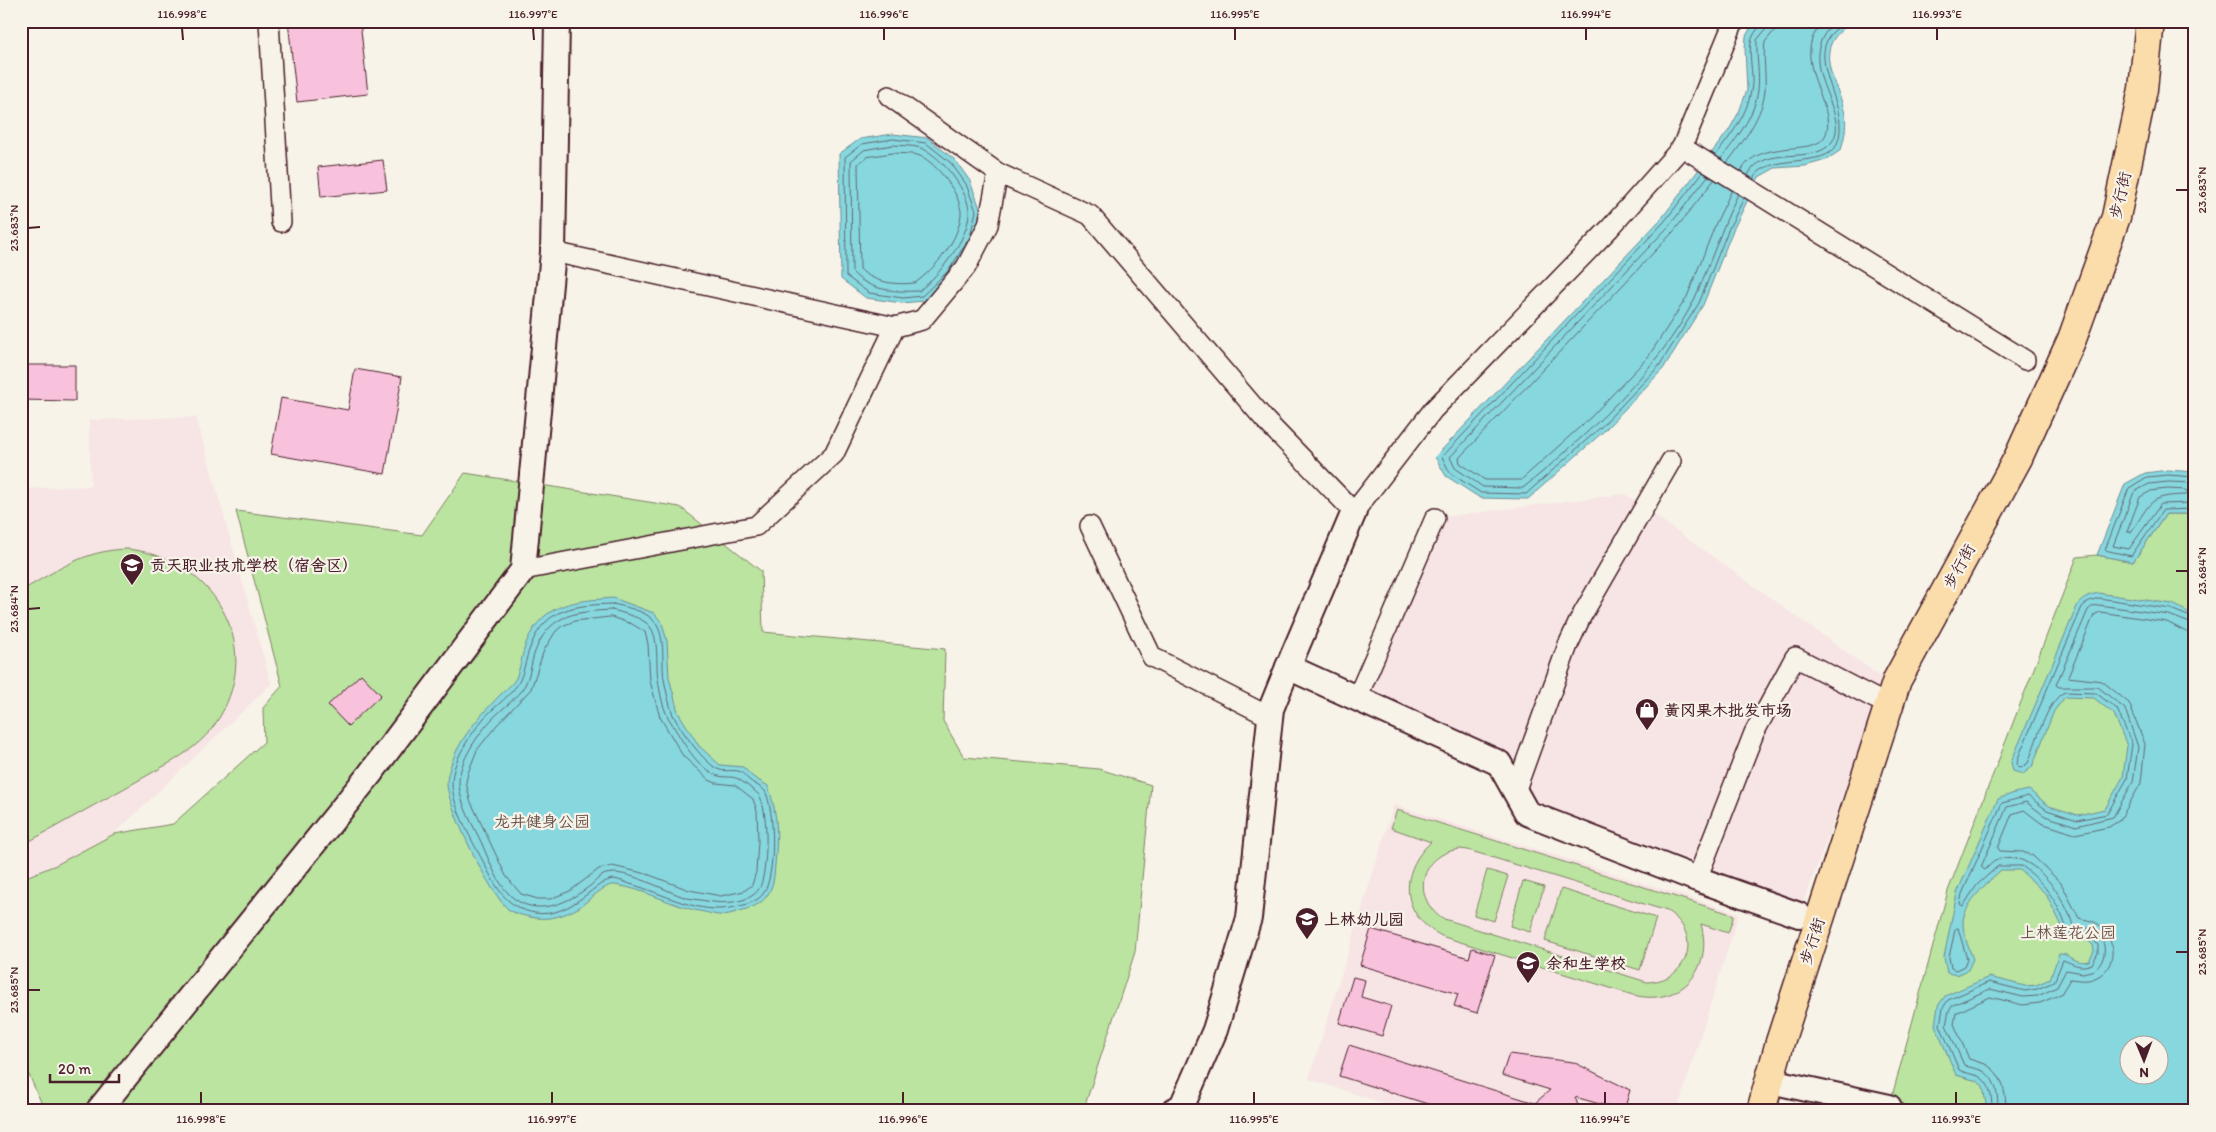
<svg xmlns="http://www.w3.org/2000/svg" width="2216" height="1132" font-family="Itim,'LXGW WenKai TC',sans-serif">
  <style>
    .built { fill: #f7e4e5 }
    .green { fill: #bae4a0; stroke: #828266; fill-rule: evenodd }
    .water { fill: #86d7de; stroke: #6e8d96; fill-rule: evenodd }
    .lines { fill: none; stroke-linecap: round; stroke-linejoin: round }
    .shore { stroke: #626973; stroke-width: 1 }
    .building { fill: #f8c2dd; stroke: #4a1f2b }
    .minor-casing { stroke: #4a1f2b; stroke-width: 22 }
    .tertiary-casing { stroke: #4a1f2b; stroke-width: 28 }
    .primary-casing { stroke: #4a1f2b; stroke-width: 31 }
    .minor { stroke: #f7f3e8; stroke-width: 19 }
    .tertiary { stroke: #f7f3e8; stroke-width: 24 }
    .primary { stroke: #faddab; stroke-width: 28 }
    .ticks { fill: none; stroke: #4a1f2b; stroke-width: 2 }
    .labels { text-anchor: middle; dominant-baseline: central; stroke-width: 4.5; stroke-linejoin: round; paint-order: stroke }
    .street-label { font-size: 16px; fill: #4a1f2b; stroke: #f7f3e8 }
    .poi-label { font-size: 16px; font-weight: bold; fill: #4a1f2b; stroke: #f7f3e8; text-anchor: start }
    .park-label { font-size: 16px; fill: #665048; stroke: #f7f3e8 }
    .neatline { fill: none; stroke: #4a1f2b; stroke-width: 2 }
    .ticks-label { font-size: 12px; text-anchor: middle; fill: #4a1f2b }
  </style>
  <rect width="100%" height="100%" fill="#f7f3e8"/>
  <filter id="ink" filterUnits="userSpaceOnUse"><feTurbulence type="fractalNoise" baseFrequency=".02" numOctaves="2"/><feDisplacementMap in="SourceGraphic" scale="10" xChannelSelector="R" yChannelSelector="G"/><feConvolveMatrix kernelMatrix="1 2 1 2 8 2 1 2 1" color-interpolation-filters="sRGB"/></filter>
  <g filter="url(#ink)">
    <g class="built">
      <polygon points="196,417 271,684 114,834 56,865 21,879 21,489 91,486 89,420"/>
      <polygon points="1625,494 1885,680 1799,915 1527,813 1499,763 1357,698 1435,518"/>
      <polygon points="1394,805 1739,913 1677,1111 1408,1111 1309,1079"/>
    </g>
    <g class="green">
      <polygon points="465,473 680,507 761,571 763,632 945,649 943,721 964,757 1099,769 1151,785 1135,952 1083,1111 45,1111 21,1057 21,879 56,865 114,834 173,824 264,742 263,708 282,686 236,511 422,535"/>
      <path d="M2166 514H2195V1111H1888L1948 891 2077 557 2097 555 2133 562ZM2128 1044H2158V1074H2128Z"/>
      <path d="M127 549C211 557 265 643 219 718 208 737 193 748 175 760L21 846V591C57 570 85 550 127 549Z"/>
      <path d="M1397 810 1734 915 1728 933 1701 924C1714 970 1680 1007 1633 995L1444 937C1400 917 1398 872 1431 842L1391 828ZM1460 849 1468 850 1667 911C1703 933 1690 981 1647 982L1441 918C1410 894 1422 854 1460 849Z"/>
      <polygon points="1487,870 1508,876 1494,921 1474,915"/>
      <polygon points="1523,881 1544,887 1530,932 1510,926"/>
      <polygon points="1561,889 1656,918 1640,970 1545,941"/>
    </g>
    <g class="water">
      <path d="M1763 21H1851C1847 27 1839 31 1835 37 1817 61 1842 91 1845 115 1847 128 1844 138 1841 150L1826 160 1805 166 1775 168 1759 177 1733 230 1703 305 1663 369 1604 431 1528 499 1480 498 1446 476 1435 457 1661 219 1729 130 1739 112 1747 90 1745 48 1746 36 1752 25Z"/>
      <polygon points="893,134 928,138 955,160 970,181 981,211 974,240 953,273 924,301 902,303 866,298 841,279 839,154 860,139"/>
      <polygon points="2168,470 2195,472 2195,514 2166,514 2133,562 2097,555 2125,484 2145,473"/>
      <path d="M2098 593 2173 604 2195 616V1111H1987L1983 1086 1977 1081 1956 1075 1935 1025 1938 1006 1945 996 1989 977 2025 986 2036 985 2050 979 2059 954C2071 953 2074 965 2089 961L2094 951 2093 945 2086 939 2064 938 2061 924 2046 894 2020 870H2001C1989 881 1969 899 1964 916 1960 927 1969 949 1973 959L1968 970 1957 975 1947 973 1944 957 1957 893 1998 799 2014 793 2029 790 2049 806 2078 815 2105 809 2123 777 2127 746 2114 714 2094 698 2065 697 2054 711 2032 767 2023 774 2013 771 2011 762 2078 604 2087 596ZM2158 1044V1074H2128V1044Z"/>
      <path d="M613 598 654 613 662 623 667 641 669 677 678 712 699 746 720 765 743 767 753 777 768 786C778 814 778 835 775 865 774 889 768 904 743 910 737 912 730 914 724 915 718 916 710 913 704 912 673 907 646 889 615 885 605 883 588 902 578 908 565 915 551 920 536 918 529 917 515 914 509 910 491 896 444 802 447 780 453 745 476 720 500 695 505 690 513 684 516 678 521 666 522 654 526 643 543 602 575 601 613 598Z"/>
    </g>
    <g class="lines">
      <g class="shore">
        <path d="M893 145C902 146 915 145 923 149 942 157 969 192 969 212 969 239 939 275 919 291 894 292 870 291 852 272L851 161 864 150Z"/>
        <path d="M893 153C901 154 913 153 920 156 936 162 962 196 961 214 959 240 936 268 915 283 896 285 874 283 860 269L858 164 867 157Z"/>
        <path d="M1716 155C1730 136 1747 116 1751 91 1756 69 1741 42 1761 26L1762 21"/>
        <path d="M1721 159C1736 139 1755 116 1758 90 1760 74 1756 56 1757 40L1766 29 1768 21"/>
        <path d="M1727 163C1742 143 1764 115 1765 89 1766 74 1763 58 1765 42L1774 31 1776 21"/>
        <path d="M1741 171C1759 137 1815 157 1825 136 1840 107 1784 56 1825 21"/>
        <polyline points="1703,172 1664,222 1442,457 1450,473 1481,493 1526,494 1601,427 1659,366 1699,303 1729,228 1744,198"/>
        <path d="M1748 175C1764 143 1813 166 1831 143 1855 113 1787 63 1836 21"/>
        <path d="M1708 176 1669 226 1450 457 1455 468 1483 487 1523 488C1583 439 1660 369 1694 300 1710 265 1721 229 1738 194"/>
        <path d="M1753 179C1767 151 1827 170 1837 144 1852 108 1807 64 1831 34 1835 29 1841 26 1845 21"/>
        <polyline points="1714,180 1674,231 1459,458 1460,463 1485,480 1521,480 1591,417 1648,357 1687,297 1716,223 1732,190"/>
        <polyline points="968,240 949,270 922,296 903,298 869,293 846,276 845,157 862,144 893,139 926,143 951,163 966,184 976,211 970,237"/>
        <polyline points="2195,477 2168,475 2147,477 2129,488 2105,550 2131,556 2163,510 2195,509"/>
        <polyline points="2195,483 2168,482 2149,484 2134,492 2113,546 2129,549 2161,504 2195,503"/>
        <path d="M2168 489 2186 490 2188 493 2186 495C2147 496 2152 502 2131 532H2127L2140 497 2151 491Z"/>
        <path d="M613 604C625 607 643 610 652 619 667 633 661 661 664 679 666 690 669 704 673 715 680 729 705 765 720 770 726 772 735 769 741 772 742 772 747 778 748 779 753 784 761 786 765 791 775 809 776 877 763 894 757 902 745 905 735 907 699 916 664 893 630 884 625 882 619 880 615 879 596 878 573 919 535 913 507 908 497 889 485 865 474 844 452 807 452 783 452 761 471 734 484 718 494 707 514 693 520 680 525 669 526 656 531 645 546 607 577 605 613 604Z"/>
        <path d="M612 610C623 613 636 616 645 622 661 632 655 663 658 679 660 693 663 711 671 722 681 739 697 768 716 775 722 778 729 776 736 778 738 778 758 793 759 795 769 810 768 874 759 889 749 904 721 904 707 901 700 900 694 899 687 898 667 892 626 868 606 874 599 876 595 882 590 886 569 902 541 916 516 900 499 889 490 862 482 844 474 826 460 805 459 784 458 762 479 733 493 718 503 708 517 698 525 685 531 674 531 659 537 647 552 612 579 612 612 610Z"/>
        <polygon points="611,617 632,624 645,632 648,644 650,681 660,717 683,756 709,780 716,783 735,785 753,799 757,811 758,841 756,872 752,885 744,891 721,896 689,890 647,874 612,866 599,869 570,891 550,899 538,899 521,894 506,876 470,800 466,782 468,773 477,750 496,726 531,689 544,650 556,631 562,626 575,621"/>
        <polygon points="1958,928 1967,959 1964,966 1956,970 1951,968 1949,957 1955,930"/>
        <path d="M1992 1111C1992 1098 1991 1082 1978 1076 1972 1074 1965 1073 1959 1070L1940 1025 1943 1008 1948 1000 1989 982 2025 991 2037 989 2054 982 2063 960C2074 964 2080 969 2092 964L2098 953V945L2088 935 2068 933C2060 905 2046 884 2022 866H1998L1977 885 1963 906 1960 904 1962 894 2002 803 2028 796 2047 810 2077 820 2107 814 2127 779 2132 744 2117 709 2096 693 2065 692C2047 699 2035 746 2028 763L2021 768 2018 767 2017 763 2020 753 2082 607 2089 601 2099 598 2171 609 2195 619"/>
        <path d="M1998 1111C1998 1096 1997 1079 1983 1071 1977 1068 1969 1068 1964 1065L1946 1025 1949 1011 1953 1005 1990 989 2023 997 2038 996 2057 987 2066 970 2083 973 2095 970C2108 958 2108 939 2092 930 2087 927 2079 927 2073 926 2067 899 2030 845 1997 860 1992 862 1988 867 1985 870L1981 867 2007 807 2026 802 2045 816 2076 826 2113 817 2133 782 2138 747 2125 709 2098 687H2059L2056 685 2088 610 2093 606 2099 605 2169 615 2195 625"/>
        <path d="M2006 1111C2006 1093 2003 1073 1985 1064 1980 1062 1974 1061 1969 1059L1954 1024 1956 1013 1990 997 2023 1005 2040 1003 2061 994 2070 979C2080 980 2088 982 2097 977 2119 966 2115 936 2098 924 2092 920 2085 920 2079 918L2061 883 2033 856 2023 852 2000 851 1998 848 2012 814 2024 810 2041 823 2075 834 2109 827 2120 820 2141 783 2145 744 2129 703 2102 681 2068 677 2094 615 2100 612 2167 622 2186 632 2195 633"/>
      </g>
    </g>
    <g class="building">
      <polygon points="288,21 360,21 368,94 297,102"/>
      <polygon points="383,160 387,190 321,197 318,167"/>
      <polygon points="21,365 75,365 75,401 21,400"/>
      <polygon points="355,369 402,377 385,474 271,454 281,398 348,410"/>
      <polygon points="361,674 381,695 348,726 328,705"/>
      <polygon points="1371,929 1469,958 1472,948 1495,955 1477,1013 1454,1006 1458,994 1360,965"/>
      <polygon points="1353,977 1365,980 1361,997 1391,1006 1382,1036 1339,1023"/>
      <polygon points="1349,1045 1535,1103 1550,1090 1502,1075 1509,1054 1573,1062 1630,1090 1624,1111 1575,1097 1580,1111 1450,1111 1339,1076"/>
      <polygon points="1806,1106 1832,1111 1805,1111"/>
    </g>
    <g class="lines">
      <g class="minor-casing">
        <g id="minor">
          <polyline points="269,21 281,222"/>
          <polyline points="889,96 998,173"/>
          <polyline points="1682,147 2025,360"/>
          <polyline points="553,252 895,327"/>
          <polyline points="1090,526 1152,657 1270,717"/>
          <polyline points="523,570 756,526 834,454 895,327 922,320 966,267 988,225 998,173 1090,215 1265,420 1354,512 1433,410 1610,228 1682,147 1734,21"/>
          <polyline points="1357,698 1435,518"/>
          <polyline points="1515,792 1568,645 1581,617 1671,461"/>
          <polyline points="1697,879 1754,733 1795,657 1876,699"/>
        </g>
      </g>
      <g class="tertiary-casing">
        <g id="tertiary">
          <polyline points="1288,667 1354,512"/>
          <polyline points="1775,1082 1889,1107"/>
          <polyline points="98,1111 370,774 523,570 553,252 557,21"/>
          <polyline points="1173,1111 1182,1106 1215,1030 1249,918 1271,709 1288,667 1499,763 1527,813 1697,879 1799,915"/>
        </g>
      </g>
      <g class="primary-casing">
        <polyline id="primary" points="1761,1111 1780,1042 1897,680 2018,458 2072,339 2116,217 2143,89 2150,21"/>
      </g>
      <use href="#minor" class="minor"/>
      <use href="#tertiary" class="tertiary"/>
      <use href="#primary" class="primary"/>
    </g>
  </g>
  <path class="ticks" d="M182 28 183 40M533 28 534 40M884 28V40M1235 28V40M1586 28V40M1937 28V40M2176 190H2188M28 228 40 227M2176 571H2188M28 609 40 608M2176 952H2188M28 990H40M201 1092V1104M552 1092V1104M903 1092V1104M1254 1092V1104M1605 1092V1104M1956 1092V1104"/>
  <defs>
    <g id="school-pin" transform="scale(1.25)"><path d="M0 17L-7.5 6A9.5 9.5 0 1 1 7.5 6Z" fill="#4a1f2b" stroke="#f7f3e8"/><path d="M0-5L7-2L0 1L-7-2ZM-4 1L0 2.5L4 1V4Q0 6-4 4Z" fill="#fff"/></g>
    <g id="shop-pin" transform="scale(1.25)"><path d="M0 17L-7.5 6A9.5 9.5 0 1 1 7.5 6Z" fill="#4a1f2b" stroke="#f7f3e8"/><path d="M-5-2.5h2.3a2.7 3.5 0 0 1 5.4 0H5L5.5 6h-11ZM-1.5-2.5h3a1.5 2.3 0 0 0-3 0Z" fill="#fff"/></g>
  </defs>
  <g fill-rule="evenodd">
    <use href="#school-pin" x="132" y="565"/>
    <use href="#shop-pin" x="1647" y="710"/>
    <use href="#school-pin" x="1307" y="919"/>
    <use href="#school-pin" x="1528" y="963"/>
  </g>
  <g class="labels">
    <g class="street-label">
      <text transform="translate(2120 195) rotate(-77)">步行街</text>
      <text transform="translate(1959 566) rotate(-61)">步行街</text>
      <text transform="translate(1812 941) rotate(-72)">步行街</text>
    </g>
    <g class="poi-label">
      <text x="150" y="565">贡天职业技术学校（宿舍区）</text>
      <text x="1664" y="710">黄冈果木批发市场</text>
      <text x="1324" y="919">上林幼儿园</text>
      <text x="1546" y="963">余和生学校</text>
    </g>
    <g class="park-label">
      <text x="542" y="821">龙井健身公园</text>
      <text x="2068" y="932">上林莲花公园</text>
    </g>
  </g>
  <rect width="2216" height="1132" fill="none" stroke="#f7f3e8" stroke-width="55"/>
  <g transform="translate(2144 1060) rotate(179)"><circle r="24" fill="#f7f3e8" stroke="#b29e9c"/>
  <path d="M0-4L9 19L0 12L-9 19Z" fill="#4a1f2b"/>
  <text y="-8" font-size="14" font-weight="bold" text-anchor="middle" fill="#4a1f2b">N</text>
  </g>
  <path d="M50 1074v8h69v-8" fill="none" stroke="#4a1f2b" stroke-width="2.5"/>
  <text x="58" y="1074" font-size="15" fill="#4a1f2b" stroke="#f7f3e8" stroke-width="4" paint-order="stroke">20 m</text>
  <rect x="28" y="28" width="2160" height="1076" class="neatline"/>
  <g class="ticks-label">
    <text x="182" y="18">116.998°E</text>
    <text x="533" y="18">116.997°E</text>
    <text x="884" y="18">116.996°E</text>
    <text x="1235" y="18">116.995°E</text>
    <text x="1586" y="18">116.994°E</text>
    <text x="1937" y="18">116.993°E</text>
    <text transform="translate(2202 190) rotate(-90)" y="4">23.683°N</text>
    <text transform="translate(14 228) rotate(-90)" y="4">23.683°N</text>
    <text transform="translate(2202 571) rotate(-90)" y="4">23.684°N</text>
    <text transform="translate(14 609) rotate(-90)" y="4">23.684°N</text>
    <text transform="translate(2202 952) rotate(-90)" y="4">23.685°N</text>
    <text transform="translate(14 990) rotate(-90)" y="4">23.685°N</text>
    <text x="201" y="1123">116.998°E</text>
    <text x="552" y="1123">116.997°E</text>
    <text x="903" y="1123">116.996°E</text>
    <text x="1254" y="1123">116.995°E</text>
    <text x="1605" y="1123">116.994°E</text>
    <text x="1956" y="1123">116.993°E</text>
  </g>
</svg>
